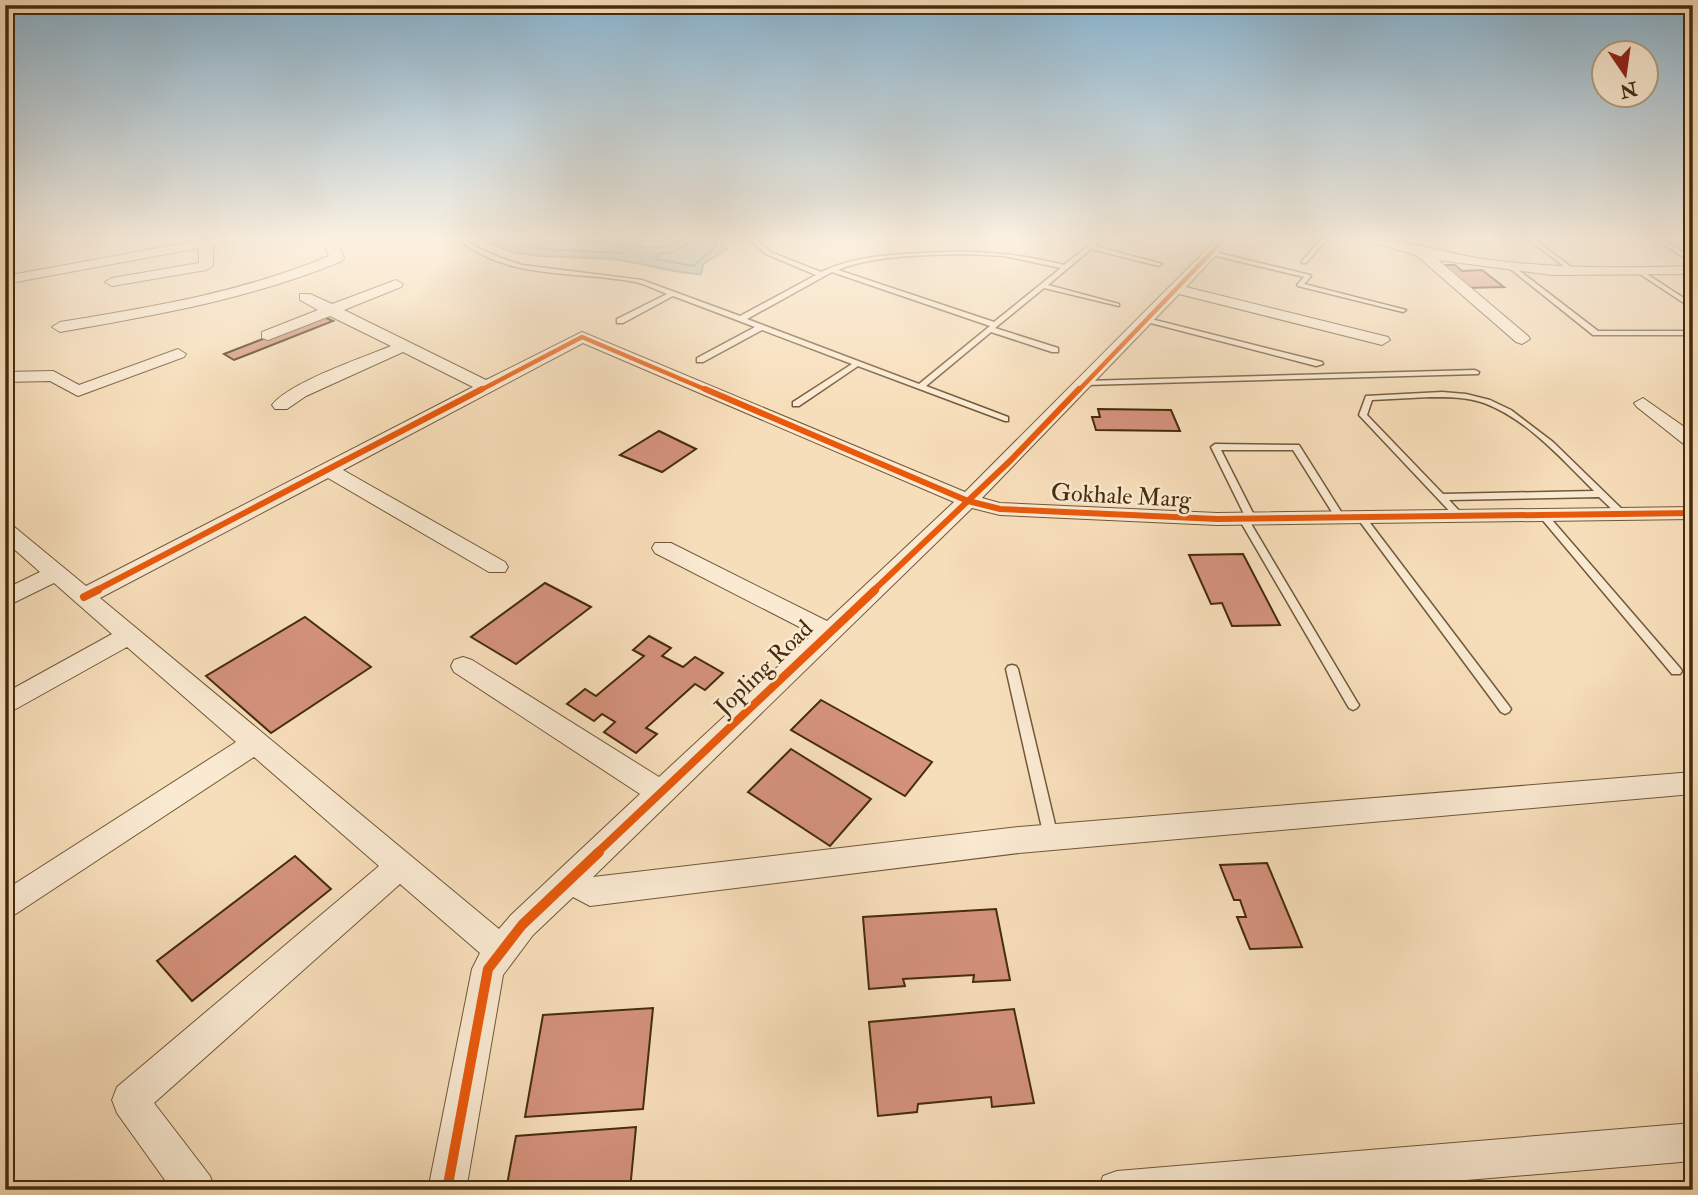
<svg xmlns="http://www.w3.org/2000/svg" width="1698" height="1195" font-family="'IM FELL Double Pica',serif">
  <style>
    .water { fill: #9ebbb5; stroke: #7a8271; stroke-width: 2 }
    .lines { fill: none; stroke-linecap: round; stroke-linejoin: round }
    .shore { stroke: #727460; stroke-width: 2 }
    .building { fill: #d4927c; stroke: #452c0c; stroke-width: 2 }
    .lane-casing { stroke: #725838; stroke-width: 3 }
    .street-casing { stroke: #725838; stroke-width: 2 }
    .lane { fill: #faead2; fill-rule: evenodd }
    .street { fill: #faead2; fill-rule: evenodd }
    .cycleway-far3-casing { stroke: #faead2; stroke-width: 7 }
    .cycleway-far2-casing { stroke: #faead2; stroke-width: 10 }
    .cycleway-far1-casing { stroke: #faead2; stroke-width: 12 }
    .cycleway-casing { stroke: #faead2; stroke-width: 15 }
    .cycleway-far3 { stroke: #e8590c; stroke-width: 4.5 }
    .cycleway-far2 { stroke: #e8590c; stroke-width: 6 }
    .cycleway-far1 { stroke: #e8590c; stroke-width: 8 }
    .cycleway { stroke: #e8590c; stroke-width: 10 }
    .labels { text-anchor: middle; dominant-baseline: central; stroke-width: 5; stroke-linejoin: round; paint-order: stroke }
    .street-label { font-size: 24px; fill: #452c0c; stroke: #faead2 }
  </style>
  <rect width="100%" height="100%" fill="#f7deba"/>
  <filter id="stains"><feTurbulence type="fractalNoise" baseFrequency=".00286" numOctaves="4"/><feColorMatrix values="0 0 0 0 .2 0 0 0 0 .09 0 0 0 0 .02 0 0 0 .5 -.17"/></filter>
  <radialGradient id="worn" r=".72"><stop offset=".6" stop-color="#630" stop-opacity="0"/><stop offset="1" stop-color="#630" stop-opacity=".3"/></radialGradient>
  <path class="water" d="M479 237H626L630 244 648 248 670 246 687 237H721L727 249 703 264 701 274C670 273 642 262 611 259 568 254 517 264 479 237Z"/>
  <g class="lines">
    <g class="shore">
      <polyline points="493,237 541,249 622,253 625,249 620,237"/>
      <polyline points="521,237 543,241 608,243 611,237"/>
      <polyline points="689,237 686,245 673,252 658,254 656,259 694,266 716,246 715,237"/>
    </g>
  </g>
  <g class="building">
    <polygon points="1436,265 1455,265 1462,271 1482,270 1504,287 1464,288"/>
    <polygon points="322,316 333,321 234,360 224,354"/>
    <polygon points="1098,409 1171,410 1180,431 1096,430 1092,417 1100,417"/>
    <polygon points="659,431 696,449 662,472 620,455"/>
    <polygon points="1243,554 1280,625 1232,626 1222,603 1211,604 1189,555"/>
    <polygon points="545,583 591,607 516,664 471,637"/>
    <polygon points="305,617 371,667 271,733 206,676"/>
    <polygon points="649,636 671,648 662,656 683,667 695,657 723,673 705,690 695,684 646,728 657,734 636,753 604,732 615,722 602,714 594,721 567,704 585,689 596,696 644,656 633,650"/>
    <polygon points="821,700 932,762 905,796 791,730"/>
    <polygon points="791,749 871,799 830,846 748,792"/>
    <polygon points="295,856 331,889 192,1001 157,961"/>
    <polygon points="1267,863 1302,947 1250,949 1237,917 1246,917 1240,900 1234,900 1220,865"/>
    <polygon points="996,909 1010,980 973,982 974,975 903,979 905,986 869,989 863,917"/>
    <polygon points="653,1008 643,1109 525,1117 543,1015"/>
    <polygon points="1014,1009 1034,1103 992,1107 991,1097 918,1104 917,1112 878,1116 869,1022"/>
    <polygon points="636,1127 630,1190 506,1190 516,1136"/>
  </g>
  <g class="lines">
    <g class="lane-casing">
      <g id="lane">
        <path d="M456 237H462L480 249 501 258 522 265 642 280 740 316 816 275 766 254 748 237H754L770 252 821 272C849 259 875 256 905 254 965 250 1005 250 1064 265L1099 237H1105L1095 246 1162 264 1159 266 1091 249 1048 285 1119 304V306L1044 288 995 328 1058 348V352H1052L991 332 926 386 1008 417V421H1005L858 366 799 406H793V402L852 364 762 330 703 362H697V358L755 327 673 296 623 323H617V319L667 294C657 290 647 285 636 282 575 270 506 281 456 237ZM967 254 1004 256 1061 268 994 322 838 270C873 255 929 255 967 254ZM832 272 990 326 919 384 747 319Z"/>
        <polygon points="1323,237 1329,237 1306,263 1302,263 1302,261"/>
        <polygon points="1525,237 1531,237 1578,272 1573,273"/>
        <polygon points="1651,237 1658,237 1693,258 1693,263"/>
        <polygon points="1210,251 1310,275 1311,276 1304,284 1406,310 1403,312 1298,286 1297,285 1304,277 1208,254 1207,253"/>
        <polygon points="1508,265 1512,265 1598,331 1693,331 1693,335 1593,335 1508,267"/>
        <polygon points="1639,269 1693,304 1693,309 1637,272 1636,271"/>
        <polygon points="1143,317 1322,362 1323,364 1316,366 1143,321"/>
        <polygon points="1475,370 1479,372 1478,374 1085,385 1081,383 1085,381"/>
        <path d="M1442 392 1466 394 1490 400 1511 410 1553 442 1627 514 1622 517 1619 516 1599 497 1449 500 1465 517 1460 520 1457 519 1359 415 1366 396ZM1430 397C1448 397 1467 397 1484 403 1527 419 1562 459 1594 491L1443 494 1367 415 1372 400Z"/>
        <polygon points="1215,444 1299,445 1345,518 1343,520 1337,520 1293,450 1221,450 1256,519 1250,522 1357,702 1359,705 1357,708 1353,710 1349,708 1239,519 1245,516 1211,447"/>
        <polygon points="1543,512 1546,513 1680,668 1682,671 1680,674 1672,674 1540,517 1538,515"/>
        <polygon points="1361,514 1364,515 1509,706 1511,709 1509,712 1505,714 1501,712 1358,519 1356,517"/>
        <polygon points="1012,665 1016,666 1018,669 1058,837 1056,841 1051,843 1046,841 1044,837 1006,669 1008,666"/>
      </g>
    </g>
    <g class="street-casing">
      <g id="street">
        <polygon points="42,237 5,246 5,238"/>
        <polygon points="219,237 246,237 213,246 213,266 206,270 112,286 105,282 112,278 199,263 199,248 5,284 5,276"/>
        <path d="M313 237 336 240 344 258 342 261C251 299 156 315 60 332L52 327 60 322C152 307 243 292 329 256L325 245Z"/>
        <path d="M1219 237H1233L1186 287 1388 337 1390 340 1382 345 1179 294 982 498 1000 503 1217 513 1693 507V519L1217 525 1000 515 972 508 593 877 1019 827 1693 772V794L1019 853 590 906 573 897 533 935 503 975 466 1190H428L472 969 480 953 400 884 154 1103 210 1176 215 1190H172L117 1113 112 1100 117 1087 379 866 254 757 5 921V890L236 742 127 647 5 715V693L112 634 54 583 5 607V589L40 572 5 541V523L12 525 86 586 473 387 403 352 306 396 287 409H275L272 405C290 382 362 358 391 346L330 316 268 340 262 338V332L318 310 300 300V294H310L332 304 396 280 403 284 401 287 344 310 486 380 582 332 965 492ZM583 343 954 502 827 621 671 543H655L652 548 655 553 813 634 659 777 472 660 463 657 454 660 451 666 454 672 640 794 511 915 499 929 100 598 328 478 489 572H505L508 567 505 562 343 470Z"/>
        <path d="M1353 237C1388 234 1446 254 1484 259 1554 269 1623 268 1693 266V274L1553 275 1438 260 1528 336 1530 339 1522 344 1516 342 1416 255Z"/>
        <polygon points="178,349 186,354 184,357 78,396 50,381 5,382 5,372 53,371 79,385"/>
        <polygon points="1643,398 1693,433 1693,448 1686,446 1637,407 1634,403"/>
        <polygon points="1693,1123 1693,1161 1347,1190 1098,1190 1103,1176 1117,1171"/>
      </g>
    </g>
    <use href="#lane" class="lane"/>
    <use href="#street" class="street"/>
    <g class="cycleway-far3-casing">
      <g id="cycleway-far3">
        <polyline points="479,391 582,337 709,391"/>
        <polyline points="1078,391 1226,237"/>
      </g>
    </g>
    <g class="cycleway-far2-casing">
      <g id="cycleway-far2">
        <polyline points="705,389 968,501 1000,509 1217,519 1693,513"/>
        <polyline points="95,591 482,389"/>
        <polyline points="873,591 1011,460 1079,389"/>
      </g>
    </g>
    <g class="cycleway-far1-casing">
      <g id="cycleway-far1">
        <polyline points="84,597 98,590"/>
        <polyline points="597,853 875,590"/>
      </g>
    </g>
    <g class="cycleway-casing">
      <polyline id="cycleway" points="447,1190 488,969 522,925 599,852"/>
    </g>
    <use href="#cycleway-far3" class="cycleway-far3"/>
    <use href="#cycleway-far2" class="cycleway-far2"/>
    <use href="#cycleway-far1" class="cycleway-far1"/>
    <use href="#cycleway" class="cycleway"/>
  </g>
  <linearGradient id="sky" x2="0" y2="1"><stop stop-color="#8ab7d4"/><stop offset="0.59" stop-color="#fbf0e0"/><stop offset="1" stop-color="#fbf0e0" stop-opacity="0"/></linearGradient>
  <rect width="1698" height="404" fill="url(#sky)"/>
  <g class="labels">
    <g class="street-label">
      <text transform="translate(1121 496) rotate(3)">Gokhale Marg</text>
      <text transform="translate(764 668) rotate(-44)">Jopling Road</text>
    </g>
  </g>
  <rect width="1698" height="1195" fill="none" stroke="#f7deba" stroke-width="28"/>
  <rect x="7" y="7" width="1684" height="1181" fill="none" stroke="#452c0c" stroke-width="3.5"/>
  <rect x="14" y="14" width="1670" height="1167" fill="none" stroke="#452c0c" stroke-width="2"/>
  <g transform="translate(1625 74) rotate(167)"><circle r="33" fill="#faead2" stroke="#b29e83" stroke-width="2"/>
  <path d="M0-5L12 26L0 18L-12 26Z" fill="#8f2418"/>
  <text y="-10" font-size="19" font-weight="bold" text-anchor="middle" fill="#452c0c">N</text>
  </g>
  <rect width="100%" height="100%" filter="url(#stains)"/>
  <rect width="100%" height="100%" fill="url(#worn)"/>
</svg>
